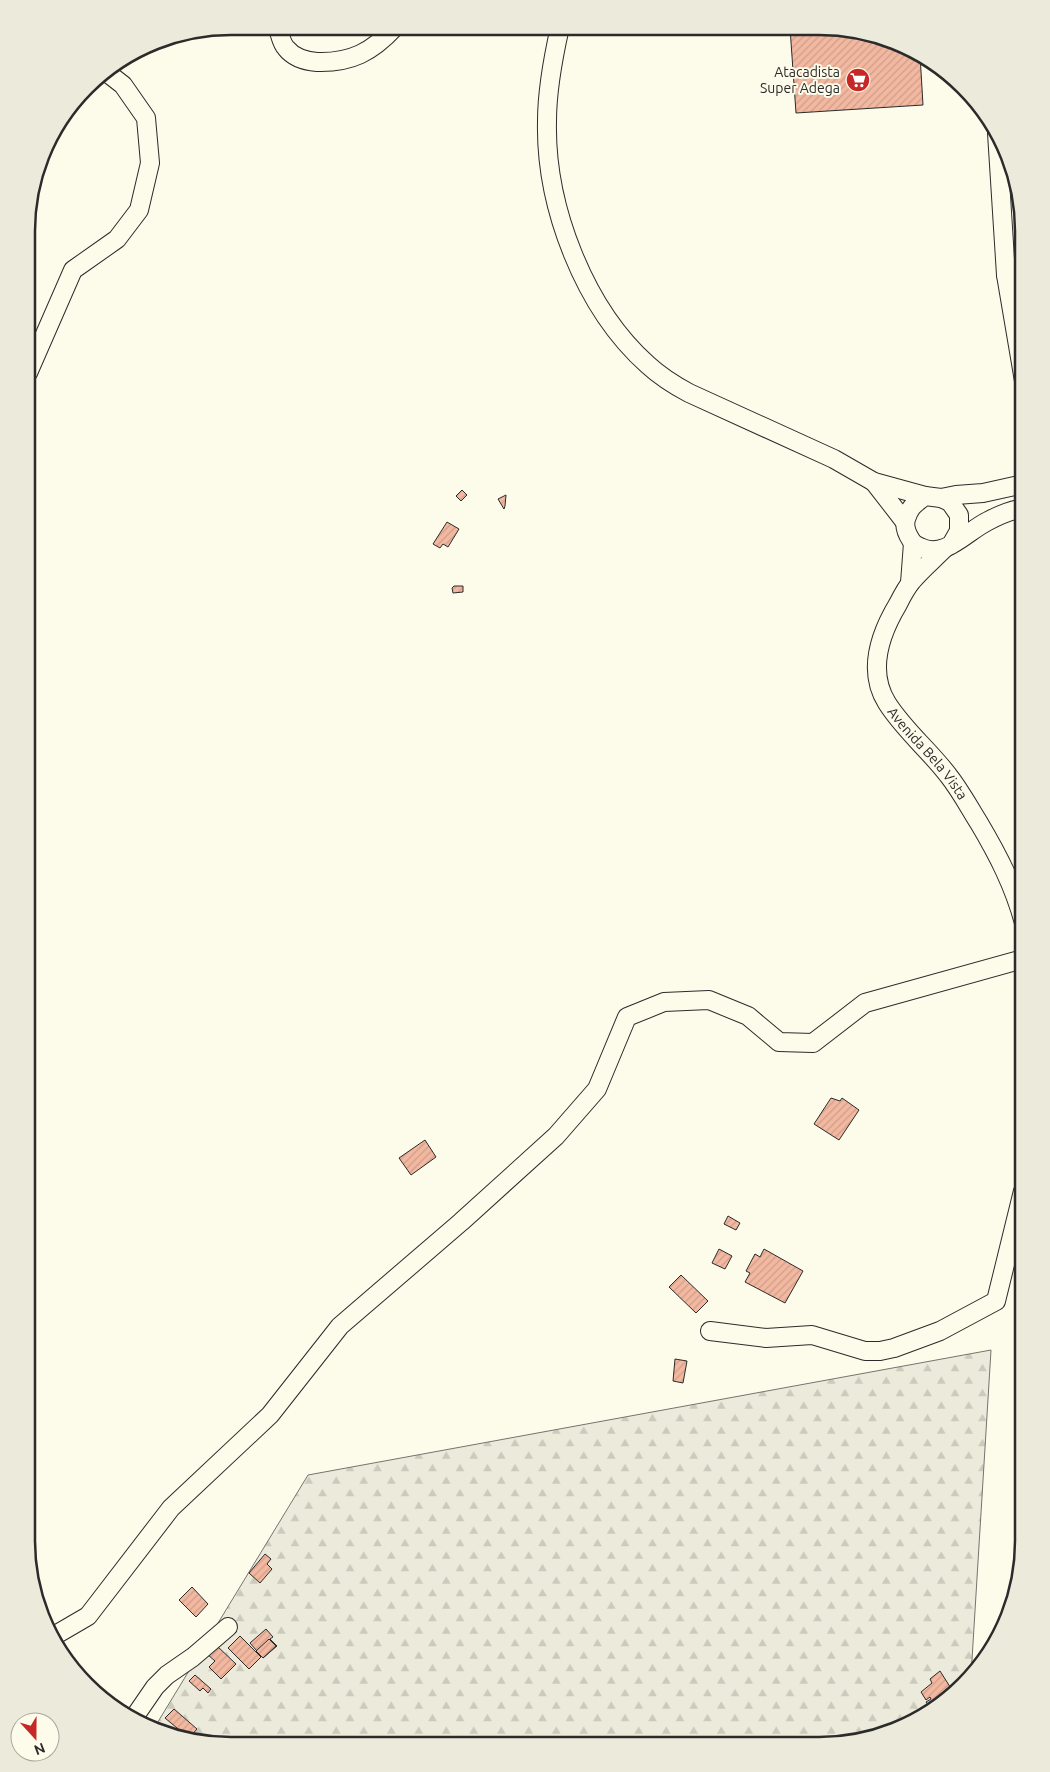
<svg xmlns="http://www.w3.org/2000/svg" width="1050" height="1772" font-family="Ubuntu,sans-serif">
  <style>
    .forest { fill: url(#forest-firs); stroke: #74746e }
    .building { fill: url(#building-hatch); stroke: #2b2b2b }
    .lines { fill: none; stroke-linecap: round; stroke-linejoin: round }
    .minor-casing { stroke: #2b2b2b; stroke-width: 20 }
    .minor { stroke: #fdfbea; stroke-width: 18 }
    .labels { text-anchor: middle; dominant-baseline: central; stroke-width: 4; stroke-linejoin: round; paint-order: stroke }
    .poi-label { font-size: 14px; fill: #2b2b2b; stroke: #fdfbea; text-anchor: end }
    .street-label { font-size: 14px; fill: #2b2b2b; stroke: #fdfbea }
    .rim { fill: none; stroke: #2b2b2b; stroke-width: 2.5 }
  </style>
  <defs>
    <pattern id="forest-firs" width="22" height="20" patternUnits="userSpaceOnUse" patternTransform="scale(1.25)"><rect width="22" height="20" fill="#ecebdb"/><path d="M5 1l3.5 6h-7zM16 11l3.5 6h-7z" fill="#cbcabc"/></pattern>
    <pattern id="building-hatch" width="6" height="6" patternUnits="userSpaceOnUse" patternTransform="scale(1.25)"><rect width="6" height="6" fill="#f2b8a0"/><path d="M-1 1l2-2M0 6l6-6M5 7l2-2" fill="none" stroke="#d09e8a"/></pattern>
  </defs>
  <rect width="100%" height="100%" fill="#fdfbea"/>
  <polygon class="forest" points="991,1350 971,1676 944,1703 897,1730 819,1746 205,1744 153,1730 308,1475"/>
  <g class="building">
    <polygon points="790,28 846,28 898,42 920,55 923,105 796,113"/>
    <polygon points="462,490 467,495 461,501 456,496"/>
    <polygon points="506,495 505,506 504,509 498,499"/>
    <polygon points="447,522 459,529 448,547 443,544 440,548 433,544"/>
    <polygon points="454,586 463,586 463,592 453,593 452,588"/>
    <polygon points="831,1098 840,1101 842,1098 859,1110 839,1140 814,1124"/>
    <polygon points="425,1140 436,1157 411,1175 399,1158"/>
    <polygon points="728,1216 740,1223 736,1230 724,1224"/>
    <polygon points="719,1249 732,1256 725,1269 712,1263"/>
    <polygon points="764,1249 803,1271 785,1303 745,1282 750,1273 746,1271 755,1254 760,1257"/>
    <polygon points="681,1275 708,1301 696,1313 669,1287"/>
    <polygon points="675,1359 687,1361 683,1383 673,1381"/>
    <polygon points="265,1554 271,1559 267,1564 272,1569 260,1583 249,1573"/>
    <polygon points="192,1587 208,1604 196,1617 179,1600"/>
    <polygon points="266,1629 273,1637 270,1639 277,1646 263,1658 250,1643"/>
    <polygon points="240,1636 261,1657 249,1669 228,1648"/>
    <polygon points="269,1639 276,1646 263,1658 256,1651"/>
    <polygon points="216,1645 236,1664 221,1679 209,1667 215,1661 207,1654"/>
    <polygon points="940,1671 954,1693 944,1703 932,1710 926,1702 931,1699 930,1697 926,1700 921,1692 932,1683 930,1679"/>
    <polygon points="195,1675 211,1689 208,1693 203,1688 200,1691 189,1681"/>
    <polygon points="174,1709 197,1729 189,1738 165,1718"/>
  </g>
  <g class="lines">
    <g class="minor-casing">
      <g id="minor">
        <path d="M277 26C280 33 281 43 286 48 293 57 305 61 317 62 351 63 372 52 395 27"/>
        <path d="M560 27C553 58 547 89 547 121 545 206 584 308 648 365 660 376 674 385 689 393L834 459 874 482 925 496"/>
        <polyline points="997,133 1006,275 1024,381"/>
        <polyline points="1006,275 1024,272"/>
        <polyline points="28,373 73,270 117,239 139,210 150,163 146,118 123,85 105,71"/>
        <polyline points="874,482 905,522"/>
        <polyline points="941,498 956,495 983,493 1024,484"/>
        <path d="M951 545 959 531V515L950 502 941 498 925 496C915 504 910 506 906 519 904 526 907 534 911 540 913 544 916 545 920 547 944 560 967 531 988 521 999 515 1011 510 1024 508"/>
        <path id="s1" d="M944 549C933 560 921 570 912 581 906 588 902 596 898 604 880 634 867 671 887 703 904 730 929 750 948 775 960 790 969 807 979 823 998 855 1014 886 1024 923"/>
        <polyline points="910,583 913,543"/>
        <polyline points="710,1331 766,1338 812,1335 865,1351 880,1351 894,1348 940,1331 996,1301 1023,1191"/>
        <polyline points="52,1637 88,1616 171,1508 270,1415 340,1326 461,1222 556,1136 597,1089 627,1017 664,1002 709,1000 748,1016 779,1042 813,1043 865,1003 1023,959"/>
        <polyline points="133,1719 155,1687 167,1675 193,1657 228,1627"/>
      </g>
    </g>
    <use href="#minor" class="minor"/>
  </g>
  <defs>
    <g id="supermarket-disc" transform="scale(1.25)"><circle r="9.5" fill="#c62828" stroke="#fdfbea"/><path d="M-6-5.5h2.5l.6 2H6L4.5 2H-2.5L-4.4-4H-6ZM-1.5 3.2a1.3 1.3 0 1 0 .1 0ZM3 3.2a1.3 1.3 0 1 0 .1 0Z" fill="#fff"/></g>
  </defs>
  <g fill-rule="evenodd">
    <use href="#supermarket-disc" x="858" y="80"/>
  </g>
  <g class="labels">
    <g class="poi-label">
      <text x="840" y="72">Atacadista<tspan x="840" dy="16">Super Adega</tspan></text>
    </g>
    <g class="street-label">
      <text stroke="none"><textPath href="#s1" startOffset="242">Avenida Bela Vista</textPath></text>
    </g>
  </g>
  <path d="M0 0H1050V1772H0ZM231 35H819A196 196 0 0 1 1015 231V1541A196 196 0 0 1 819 1737H231A196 196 0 0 1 35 1541V231A196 196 0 0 1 231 35Z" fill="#eceadb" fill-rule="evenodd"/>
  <path class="rim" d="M231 35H819A196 196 0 0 1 1015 231V1541A196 196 0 0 1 819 1737H231A196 196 0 0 1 35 1541V231A196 196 0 0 1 231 35Z"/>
  <g transform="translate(35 1737) rotate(159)"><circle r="24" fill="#fdfbea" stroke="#a9a89e"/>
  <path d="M0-4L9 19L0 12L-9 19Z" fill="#c62828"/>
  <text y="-8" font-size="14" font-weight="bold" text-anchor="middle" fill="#2b2b2b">N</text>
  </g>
</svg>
